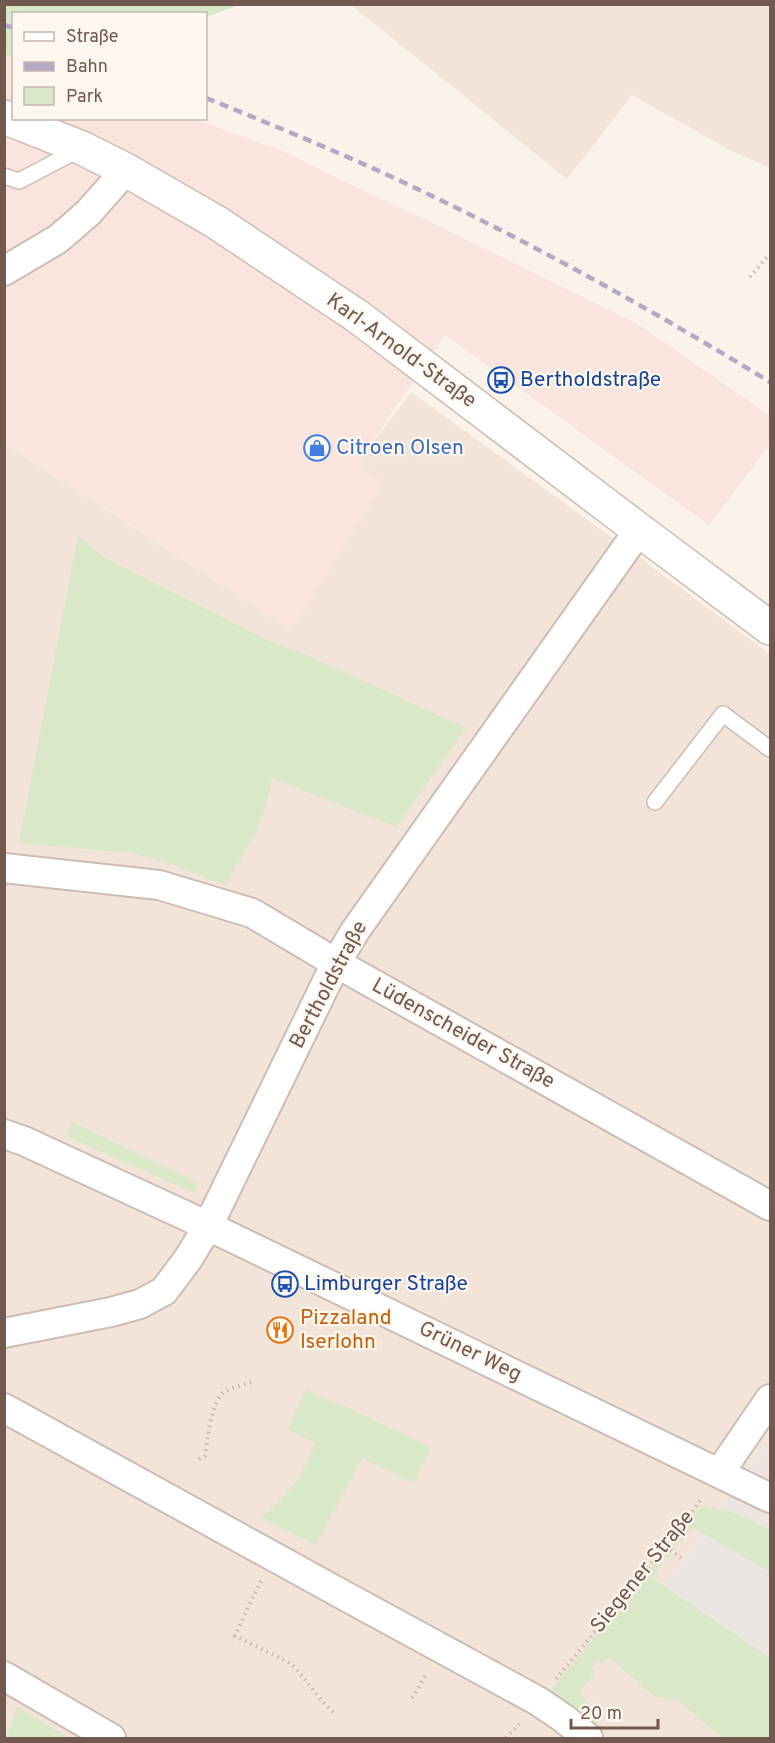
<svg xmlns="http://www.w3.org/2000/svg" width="775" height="1743" font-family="Overpass,sans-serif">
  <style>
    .residential { fill: #f2e4d8 }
    .commercial { fill: #fae4de }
    .industrial { fill: #ece6e2 }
    .green { fill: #d8e8c8 }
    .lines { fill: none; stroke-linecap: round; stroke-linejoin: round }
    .service-casing { stroke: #cebcb3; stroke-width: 18 }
    .minor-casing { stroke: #cebcb3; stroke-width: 32 }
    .secondary-casing { stroke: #d0bbb0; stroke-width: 36 }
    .path { stroke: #d3b3a6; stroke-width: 4; stroke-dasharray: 1.5 4.5; stroke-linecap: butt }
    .service { stroke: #fff; stroke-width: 15 }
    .minor { stroke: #fff; stroke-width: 28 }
    .secondary { stroke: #fff; stroke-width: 33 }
    .rail { stroke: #b4a8c4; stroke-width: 4.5; stroke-dasharray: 9 6; stroke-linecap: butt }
    .labels { text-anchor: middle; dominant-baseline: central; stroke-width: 4.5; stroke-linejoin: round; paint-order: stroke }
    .street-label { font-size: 21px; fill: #73584f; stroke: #fef7ef }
    .transit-label { font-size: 21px; fill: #164399; stroke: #fef7ef; text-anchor: start }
    .shop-label { font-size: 21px; fill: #366cbe; stroke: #fef7ef; text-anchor: start }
    .food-label { font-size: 21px; fill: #c56008; stroke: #fef7ef; text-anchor: start }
  </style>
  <rect width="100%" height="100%" fill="#fbf2e9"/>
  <g class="residential">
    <polygon points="351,5 770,5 770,168 728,149 632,95 567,179"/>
    <polygon points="411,392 610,536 770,654 770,1435 645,1618 770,1738 5,1738 4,443 291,630 383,484 358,463"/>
  </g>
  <polygon class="commercial" points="4,54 13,57 14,118 194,119 285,152 635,322 770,416 770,445 709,525 445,335 358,463 384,484 291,630 5,443"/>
  <polygon class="industrial" points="770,1435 770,1724 644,1618"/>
  <g class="green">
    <polygon points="4,5 5,4 239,5 206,17 206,14 14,14 13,57 5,55"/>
    <path d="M78 536 105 558 269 641 309 656 466 728 396 827 272 778C269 797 264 815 256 832 246 850 235 867 226 886L167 862 131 853 19 843Z"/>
    <polygon points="73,1122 198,1183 194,1193 66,1136"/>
    <path d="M306 1390 341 1406 342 1405 431 1447 414 1483 362 1458 316 1545 261 1518C289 1494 302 1476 316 1443L288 1429Z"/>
    <polygon points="705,1506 741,1515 770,1530 770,1572 692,1527 667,1558 662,1555 699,1509"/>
    <polygon points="658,1559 663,1563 652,1578 770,1658 770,1738 722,1738 679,1701 655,1697 609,1657 603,1664 598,1659 591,1667 596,1672 579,1693 593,1708 599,1719 596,1729 548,1694"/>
    <polygon points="17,1707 69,1738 6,1738"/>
  </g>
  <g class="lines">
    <g class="service-casing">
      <g id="service">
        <polyline points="4,176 19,181 80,149"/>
        <polyline points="655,802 723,714 770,749"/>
      </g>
    </g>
    <g class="minor-casing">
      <g id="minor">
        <polyline points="4,271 58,239 88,213 126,170"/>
        <polyline points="4,868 159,885 252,913 336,963 770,1206"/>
        <polyline points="4,1134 24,1141 208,1226 770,1498"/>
        <polyline points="4,1333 111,1312 140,1304 164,1291 188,1259 208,1226 336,963 355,931 639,530"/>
        <polyline points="4,1408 336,1591 538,1701 563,1718 588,1738"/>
        <polyline points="720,1472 770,1399"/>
        <polyline points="4,1676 111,1738"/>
      </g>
    </g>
    <g class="secondary-casing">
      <polyline id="secondary" points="4,117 82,148 126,170 216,222 357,316 639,530 770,628"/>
    </g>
    <g class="path">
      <polyline points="750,277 767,257 770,256"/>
      <path d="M199 1459 205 1456C207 1442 212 1399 224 1392 232 1387 243 1385 252 1382"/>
      <polyline points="666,1546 681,1558"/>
      <path d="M261 1581 248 1607 235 1636 290 1663C306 1678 317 1698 334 1713"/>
      <polyline points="556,1679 683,1525 702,1498"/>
      <polyline points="412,1698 427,1673"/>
      <polyline points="506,1738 519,1724"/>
    </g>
    <use href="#service" class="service"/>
    <use href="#minor" class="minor"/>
    <use href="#secondary" class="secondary"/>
    <g class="rail">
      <polyline points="4,25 14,28"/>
      <path d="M206 98C273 125 341 153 407 184 532 243 652 310 770 382"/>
    </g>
  </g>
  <defs>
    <g id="bus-ring" transform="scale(1.35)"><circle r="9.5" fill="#fef7ef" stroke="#1a4fb4" stroke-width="1.5"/><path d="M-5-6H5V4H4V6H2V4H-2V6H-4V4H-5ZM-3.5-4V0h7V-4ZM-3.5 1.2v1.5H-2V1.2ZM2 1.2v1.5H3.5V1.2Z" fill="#1a4fb4"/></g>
    <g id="shop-ring" transform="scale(1.35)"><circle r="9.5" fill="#fef7ef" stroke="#3f7fe0" stroke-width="1.5"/><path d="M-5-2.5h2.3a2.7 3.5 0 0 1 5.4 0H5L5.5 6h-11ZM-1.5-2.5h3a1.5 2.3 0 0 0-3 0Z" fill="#3f7fe0"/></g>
    <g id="restaurant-ring" transform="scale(1.35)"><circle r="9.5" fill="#fef7ef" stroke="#e8710a" stroke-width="1.5"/><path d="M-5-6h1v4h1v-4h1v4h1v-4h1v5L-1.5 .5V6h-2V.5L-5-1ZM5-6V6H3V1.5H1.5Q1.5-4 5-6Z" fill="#e8710a"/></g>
  </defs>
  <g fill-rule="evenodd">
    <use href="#bus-ring" x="501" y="380"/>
    <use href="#shop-ring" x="317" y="448"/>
    <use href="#bus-ring" x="285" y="1284"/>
    <use href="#restaurant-ring" x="280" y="1330"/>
  </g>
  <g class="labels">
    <g class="street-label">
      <text transform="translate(401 351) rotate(36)">Karl-Arnold-Straße</text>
      <text transform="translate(329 985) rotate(-62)">Bertholdstraße</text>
      <text transform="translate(463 1034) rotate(29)">Lüdenscheider Straße</text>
      <text transform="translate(470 1352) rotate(26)">Grüner Weg</text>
      <text transform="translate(643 1572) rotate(-51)">Siegener Straße</text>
    </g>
    <g class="transit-label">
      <text x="520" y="380">Bertholdstraße</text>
      <text x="304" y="1284">Limburger Straße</text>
    </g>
    <g class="shop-label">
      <text x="336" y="448">Citroen Olsen</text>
    </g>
    <g class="food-label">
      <text x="300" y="1318">Pizzaland<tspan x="300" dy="24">Iserlohn</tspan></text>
    </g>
  </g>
  <rect width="775" height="1743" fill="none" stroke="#73584f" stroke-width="12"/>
  <rect x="12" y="12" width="195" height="108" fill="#fef7ef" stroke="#c6b7af" stroke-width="1.5"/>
  <rect x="24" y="32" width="30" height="9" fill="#ffffff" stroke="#c6b7af" stroke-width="1.5"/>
  <text x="66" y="42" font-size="18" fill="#73584f">Straße</text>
  <rect x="24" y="62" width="30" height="9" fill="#b4a8c4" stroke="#c6b7af" stroke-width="1.5"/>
  <text x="66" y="72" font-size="18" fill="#73584f">Bahn</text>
  <rect x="24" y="87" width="30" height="18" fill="#d8e8c8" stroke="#c6b7af" stroke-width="1.5"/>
  <text x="66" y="102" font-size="18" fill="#73584f">Park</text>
  <path d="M571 1719v9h87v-9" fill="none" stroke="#73584f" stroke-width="3"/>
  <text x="580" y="1719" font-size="18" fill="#73584f" stroke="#fef7ef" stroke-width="4.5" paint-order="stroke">20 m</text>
</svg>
